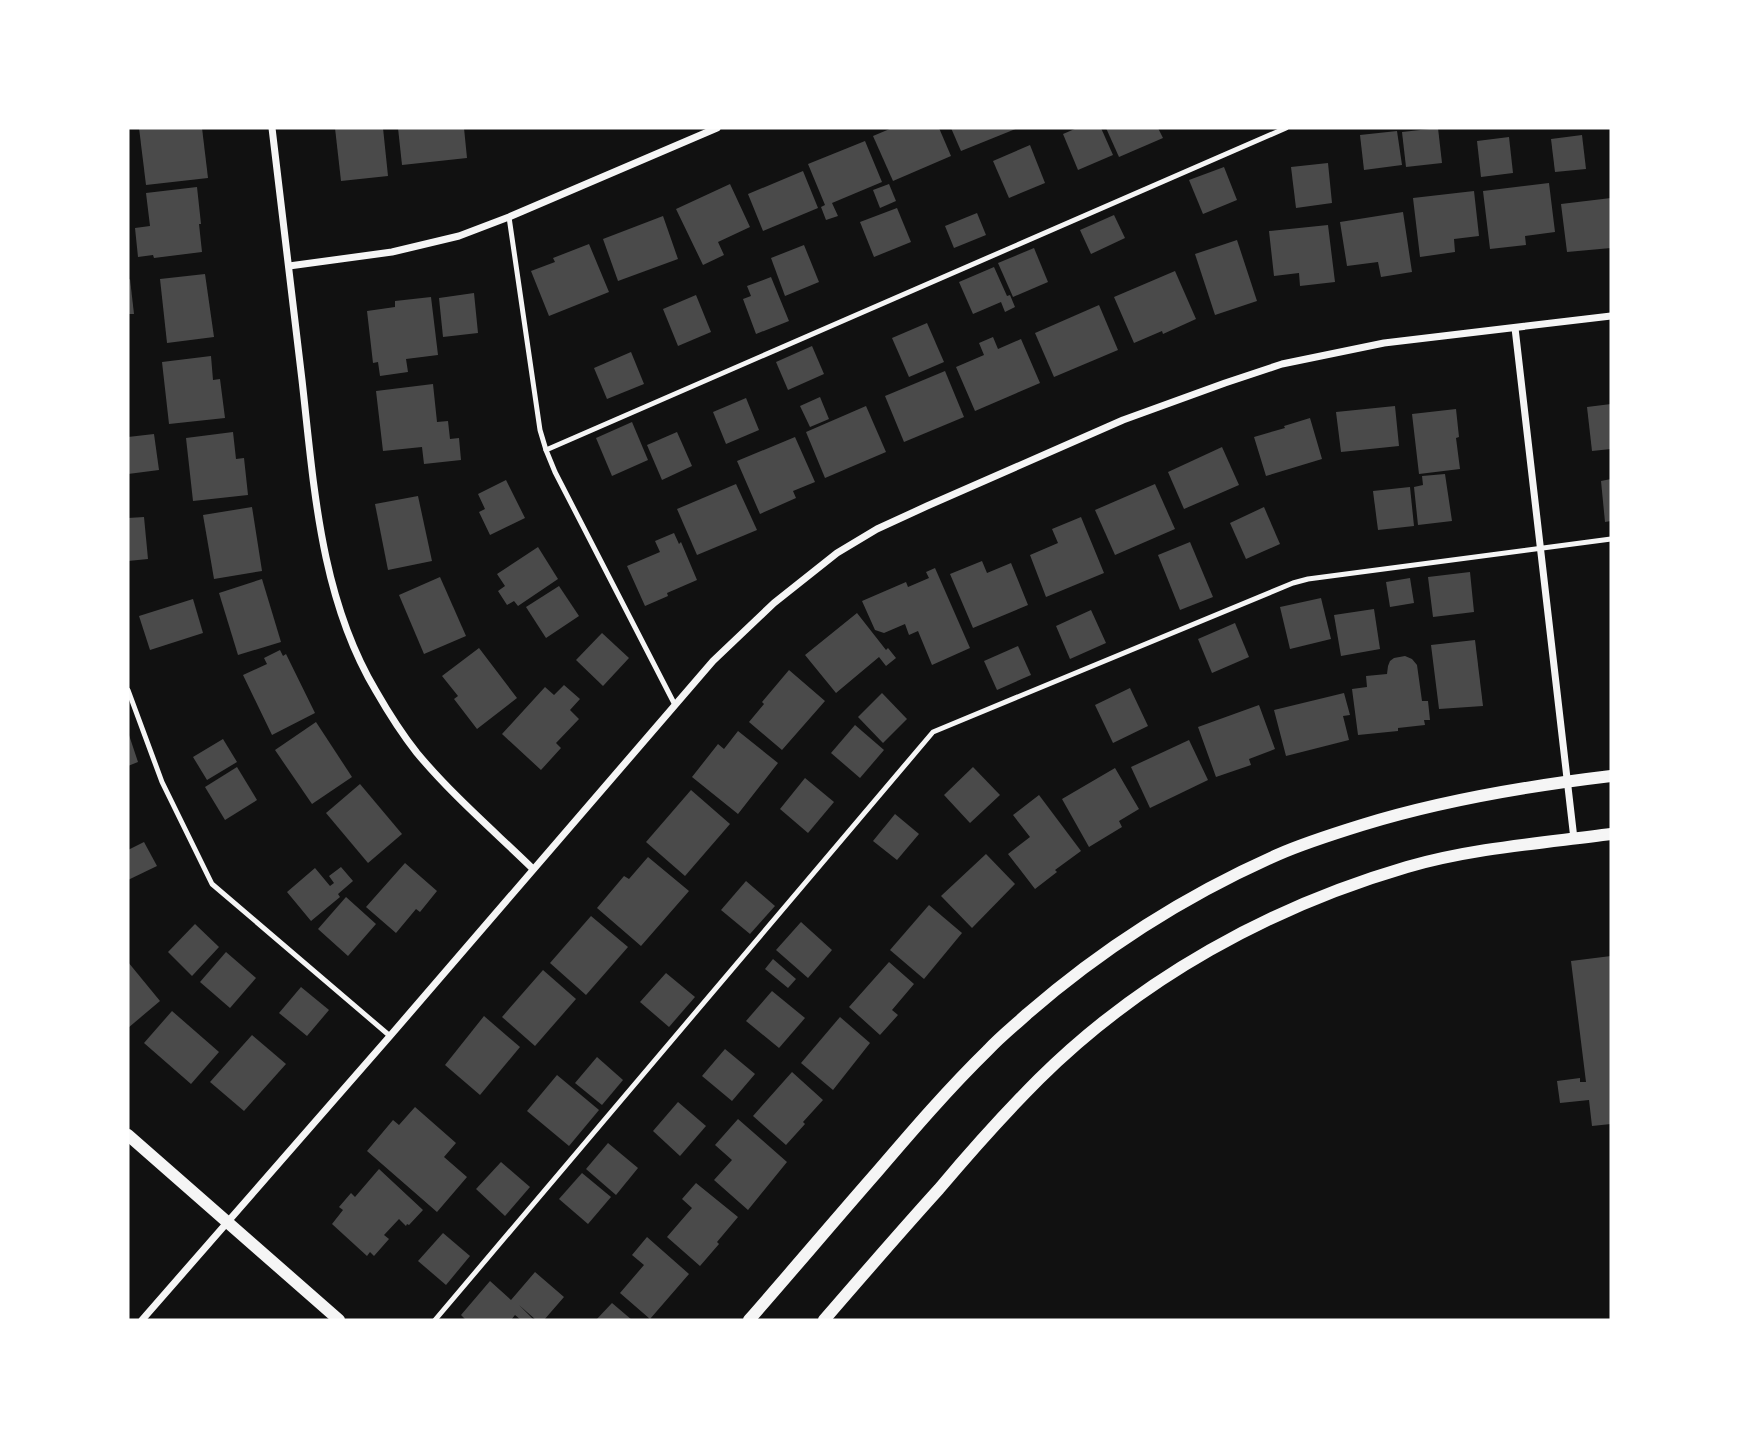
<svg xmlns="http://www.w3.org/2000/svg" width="1739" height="1448" font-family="'Noto Sans',sans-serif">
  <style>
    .building { fill: #4a4a4a }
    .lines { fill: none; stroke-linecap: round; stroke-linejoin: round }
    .service { stroke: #f5f5f5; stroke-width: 5 }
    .minor { stroke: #f5f5f5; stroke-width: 7 }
    .tertiary { stroke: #f5f5f5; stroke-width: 12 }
  </style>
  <rect width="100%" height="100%" fill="#111"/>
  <g class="building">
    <polygon points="139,128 202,128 208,178 146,185"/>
    <polygon points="335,128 383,128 388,176 341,181"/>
    <polygon points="398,128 464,128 467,158 402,165"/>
    <polygon points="892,128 939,128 951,156 893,181 873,136"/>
    <polygon points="951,128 1018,128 961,151"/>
    <polygon points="1077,128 1101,128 1113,155 1078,170 1063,134"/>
    <polygon points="1106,128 1158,128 1163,138 1119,157"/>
    <polygon points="1438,128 1442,163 1406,167 1402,132"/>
    <polygon points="1397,131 1402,165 1364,170 1360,135"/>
    <polygon points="1582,135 1586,169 1555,172 1551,139"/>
    <polygon points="1509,137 1513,173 1481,177 1477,141"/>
    <polygon points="865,141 882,182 832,203 838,216 826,220 821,207 825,205 808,164"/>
    <polygon points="1030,145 1045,183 1009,198 993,161"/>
    <polygon points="1328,163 1332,203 1296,208 1291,167"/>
    <polygon points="1224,167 1237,200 1203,214 1189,180"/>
    <polygon points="803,171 818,208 763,231 748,194"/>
    <polygon points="1549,183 1555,232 1525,236 1526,245 1490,249 1483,191"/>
    <polygon points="730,184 750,227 718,242 724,255 703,265 676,209"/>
    <polygon points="889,184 896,201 880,208 873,190"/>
    <polygon points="197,187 201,224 199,224 202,252 154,258 153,255 138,257 135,228 150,226 146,193"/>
    <polygon points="1474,191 1479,236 1454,239 1455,252 1420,257 1413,198"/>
    <polygon points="1611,198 1611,248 1567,252 1561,204"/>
    <polygon points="897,208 911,242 874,257 860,222"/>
    <polygon points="1403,212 1412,272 1381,277 1378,262 1347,266 1340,222"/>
    <polygon points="977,213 986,235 954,248 945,226"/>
    <polygon points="1114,215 1125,238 1091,254 1080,230"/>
    <polygon points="663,216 678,259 618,281 603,239"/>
    <polygon points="1328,225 1335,282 1300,286 1299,273 1274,276 1269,231"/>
    <polygon points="1237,240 1257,301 1215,315 1195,254"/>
    <polygon points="589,244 609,292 549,316 531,271 555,262 553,258"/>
    <polygon points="804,245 819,282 785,296 771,258"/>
    <polygon points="1034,248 1048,282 1013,297 998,263"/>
    <polygon points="994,267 1007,296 1010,295 1015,307 1005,312 1001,302 973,314 959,282"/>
    <polygon points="1175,271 1196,319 1163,334 1162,331 1134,343 1114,297"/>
    <polygon points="205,274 214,337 167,343 160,279"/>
    <polygon points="771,277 789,321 756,334 743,299 751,296 747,286"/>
    <polygon points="130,279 134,314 128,314 128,280"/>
    <polygon points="474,293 478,333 443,337 439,298"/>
    <polygon points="696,295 711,332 678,346 663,309"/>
    <polygon points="431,297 438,355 406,359 408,372 380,376 378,362 373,363 367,311 395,307 395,301"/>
    <polygon points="1099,305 1118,350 1054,377 1035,333"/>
    <polygon points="927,323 944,362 909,377 892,338"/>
    <polygon points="993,337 998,349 1021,339 1040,383 975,411 956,367 984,355 979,343"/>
    <polygon points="812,346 824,374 788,390 776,362"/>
    <polygon points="631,352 644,384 607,399 594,368"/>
    <polygon points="211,356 213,380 220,379 225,418 169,424 162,362"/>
    <polygon points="945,371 964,417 904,442 885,396"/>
    <polygon points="433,384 437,422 448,421 450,439 459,438 461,460 424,464 422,447 383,451 376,391"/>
    <polygon points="820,397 829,419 810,427 800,406"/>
    <polygon points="746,398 759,430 726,444 713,412"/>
    <polygon points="1611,404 1611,449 1592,451 1587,407"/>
    <polygon points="866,406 886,452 825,478 806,432"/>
    <polygon points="1395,406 1399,446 1341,452 1336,412"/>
    <polygon points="1456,409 1459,437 1456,438 1460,469 1419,474 1412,414"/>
    <polygon points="1310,418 1322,459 1266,476 1254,437 1285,428 1284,426"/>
    <polygon points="632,422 648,460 612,476 596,438"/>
    <polygon points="233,432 236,459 244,458 248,495 193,501 186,438"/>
    <polygon points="677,432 692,466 662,480 647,445"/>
    <polygon points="154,434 159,470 128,474 128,437"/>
    <polygon points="795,437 815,482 793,491 796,498 760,514 737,461"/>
    <polygon points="1222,447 1239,485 1184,509 1168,472"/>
    <polygon points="1445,474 1452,521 1418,525 1414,487 1423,485 1422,476"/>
    <polygon points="1611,479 1611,521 1605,522 1601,481"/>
    <polygon points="506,480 525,518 490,535 479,512 485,509 478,494"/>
    <polygon points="736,484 757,530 697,555 677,509"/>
    <polygon points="1155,484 1175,529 1115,555 1095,510"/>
    <polygon points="1410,487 1414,526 1378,530 1373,491"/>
    <polygon points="418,496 432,561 388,570 375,504"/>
    <polygon points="252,507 262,571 214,579 203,515"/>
    <polygon points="1264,507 1280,544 1246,559 1230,523"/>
    <polygon points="144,517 148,559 128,561 128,518"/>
    <polygon points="1081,517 1104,573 1046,597 1030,555 1058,543 1052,529"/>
    <polygon points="674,533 679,544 681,542 697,580 667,593 668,596 645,606 627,566 660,552 655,541"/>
    <polygon points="1190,542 1213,597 1180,610 1158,555"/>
    <polygon points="538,547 558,579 518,606 514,601 507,605 498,591 505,586 497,574"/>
    <polygon points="982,561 987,573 1011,563 1028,605 973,628 950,574"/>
    <polygon points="935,568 970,648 932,665 918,631 909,635 905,624 884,633 875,630 862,601 906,582 908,587 929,578 926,572"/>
    <polygon points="1470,572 1474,612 1433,617 1428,577"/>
    <polygon points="440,577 466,636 424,654 399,595"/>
    <polygon points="1410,578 1414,603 1390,607 1386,582"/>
    <polygon points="262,579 281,642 238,655 219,593"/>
    <polygon points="559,586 579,616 546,638 526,607"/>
    <polygon points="1321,598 1331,639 1290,649 1280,607"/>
    <polygon points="193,599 203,633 150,650 139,616"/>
    <polygon points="1374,609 1380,649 1341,656 1334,615"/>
    <polygon points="1091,610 1106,643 1070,659 1056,626"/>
    <polygon points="857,613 886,650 888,648 896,658 886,666 879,657 836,693 805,655"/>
    <polygon points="1235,623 1249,657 1212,673 1198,639"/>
    <polygon points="602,633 629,658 603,686 576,660"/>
    <polygon points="1475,640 1483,706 1439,709 1431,645"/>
    <polygon points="1018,646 1031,675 997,690 984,661"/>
    <polygon points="479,648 517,698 477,729 454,699 458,696 442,676"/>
    <polygon points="280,650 283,656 286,654 315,713 272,735 243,675 267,664 264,658"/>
    <polygon points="1405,656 1412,659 1417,665 1422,701 1428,701 1430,720 1424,720 1425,725 1398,728 1398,731 1358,735 1352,689 1367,687 1366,676 1387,674 1388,666 1390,661 1394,658"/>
    <polygon points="789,670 825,701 782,750 749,722 764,704 762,702"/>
    <polygon points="564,685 580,699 570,710 579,719 556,743 561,748 541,770 502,734 545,687 554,695"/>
    <polygon points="1130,688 1148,726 1113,743 1095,705"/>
    <polygon points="882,693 907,719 883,743 858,717"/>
    <polygon points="1344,693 1350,715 1343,716 1349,740 1286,756 1274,710"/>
    <polygon points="1259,705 1275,749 1249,759 1251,765 1216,777 1198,727"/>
    <polygon points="316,722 352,777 312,804 275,750"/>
    <polygon points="855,725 884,750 860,778 831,753"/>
    <polygon points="738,731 778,763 738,814 692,777 718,744 724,749"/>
    <polygon points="128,732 138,762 128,766"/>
    <polygon points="223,739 237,762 207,780 193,757"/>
    <polygon points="1189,740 1208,780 1150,808 1131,767"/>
    <polygon points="237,767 257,800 225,820 205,787"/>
    <polygon points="973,767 1000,795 970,823 944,795"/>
    <polygon points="1115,768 1139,809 1119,821 1122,827 1089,847 1062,799"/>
    <polygon points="805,778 834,802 808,833 780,809"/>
    <polygon points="360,784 402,834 368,863 326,813"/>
    <polygon points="691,790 730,824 685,876 646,842"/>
    <polygon points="1039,795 1081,851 1055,870 1057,872 1035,889 1008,854 1030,837 1013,815"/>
    <polygon points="895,814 919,834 897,860 873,841"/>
    <polygon points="144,842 157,866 128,880 128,850"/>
    <polygon points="986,854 1015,884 972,928 941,896"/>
    <polygon points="648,857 689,891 641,946 597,908 624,876 629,879"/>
    <polygon points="405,863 437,891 420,912 416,909 396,933 366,907"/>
    <polygon points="341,867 353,881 338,894 340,897 311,921 287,892 315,868 330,886 334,883 329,876"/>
    <polygon points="746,881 775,906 750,934 721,910"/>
    <polygon points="346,897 376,924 348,956 318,929"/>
    <polygon points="929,905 962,933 924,979 890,950"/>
    <polygon points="591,916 628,947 586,995 550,963"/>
    <polygon points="801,922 832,950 808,978 776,950"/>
    <polygon points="195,924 219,947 192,976 168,952"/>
    <polygon points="226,952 256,978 230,1008 200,982"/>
    <polygon points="1611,956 1611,1124 1592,1126 1589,1100 1560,1103 1557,1081 1580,1078 1580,1082 1586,1082 1571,961"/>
    <polygon points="773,959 796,979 788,988 765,969"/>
    <polygon points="128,962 160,1001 128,1028"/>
    <polygon points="889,962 914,984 892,1010 898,1015 880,1035 849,1007"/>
    <polygon points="543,970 576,999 535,1046 502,1017"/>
    <polygon points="666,973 695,997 669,1027 640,1002"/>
    <polygon points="301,987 329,1010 307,1036 279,1013"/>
    <polygon points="772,991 805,1018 779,1048 746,1021"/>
    <polygon points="172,1011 219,1052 191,1084 144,1043"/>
    <polygon points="484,1016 520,1047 480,1095 445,1065"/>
    <polygon points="840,1017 870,1043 833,1090 801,1063"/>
    <polygon points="252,1035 286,1064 244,1111 210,1082"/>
    <polygon points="725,1049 755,1074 732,1101 702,1076"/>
    <polygon points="597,1057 623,1080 602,1105 575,1083"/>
    <polygon points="792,1072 823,1100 803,1122 805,1124 786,1145 753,1116"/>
    <polygon points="557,1075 599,1110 569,1146 527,1111"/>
    <polygon points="678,1102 706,1126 680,1156 653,1131"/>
    <polygon points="415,1107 456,1143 444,1157 467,1177 437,1212 367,1151 393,1120 399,1125"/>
    <polygon points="738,1119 787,1162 748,1210 714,1180 732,1160 715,1145"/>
    <polygon points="608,1143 638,1168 616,1195 586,1169"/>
    <polygon points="501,1162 530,1187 505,1216 476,1189"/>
    <polygon points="379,1169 423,1210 409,1225 407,1224 406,1226 399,1219 384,1235 389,1239 374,1256 370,1252 367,1256 332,1224 343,1210 339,1207 351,1193 355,1197"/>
    <polygon points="582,1173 611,1197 588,1224 559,1199"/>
    <polygon points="696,1183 738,1217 717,1242 719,1244 700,1266 667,1237 692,1208 682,1199"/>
    <polygon points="443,1233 470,1256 446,1285 418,1261"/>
    <polygon points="647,1237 689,1274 650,1319 620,1293 644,1265 632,1255"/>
    <polygon points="535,1272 564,1297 544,1320 536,1320 519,1305 534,1320 521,1320 515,1315 511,1320 466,1320 461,1315 490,1281 511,1300"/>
    <polygon points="612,1303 632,1320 596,1320"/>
  </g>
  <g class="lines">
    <g class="service">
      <polyline points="509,217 540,430 546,450"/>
      <polyline points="128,690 162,782 212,884 390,1036"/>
      <polyline points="675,705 555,472 546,450 1286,128"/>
      <polyline points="435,1320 933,732 1293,583 1308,579 1611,539"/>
    </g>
    <g class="minor">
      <path d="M272 128C282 212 292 296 302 380 314 486 320 597 376 691 388 712 402 734 417 753 452 795 494 831 533 869"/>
      <polyline points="289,266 392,252 459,236 509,217 717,128"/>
      <polyline points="1515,328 1574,839"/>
      <polyline points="142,1320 390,1036 713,661 774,603 837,553 877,529 927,506 1123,420 1225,383 1282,364 1384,343 1611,316"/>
    </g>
    <g class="tertiary">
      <polyline points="128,1135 339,1320"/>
      <path d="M749 1320C792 1271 834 1221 877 1172 913 1130 949 1088 988 1050 1000 1037 1014 1026 1027 1014 1103 948 1184 896 1277 855 1304 843 1333 834 1362 825 1443 800 1527 786 1611 776"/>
      <path d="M824 1320C862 1276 900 1232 939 1189 971 1151 1004 1114 1039 1079 1141 978 1270 907 1407 867 1473 848 1543 843 1611 834"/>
    </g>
  </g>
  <rect width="1739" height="1448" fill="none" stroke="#ffffff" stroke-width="259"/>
</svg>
